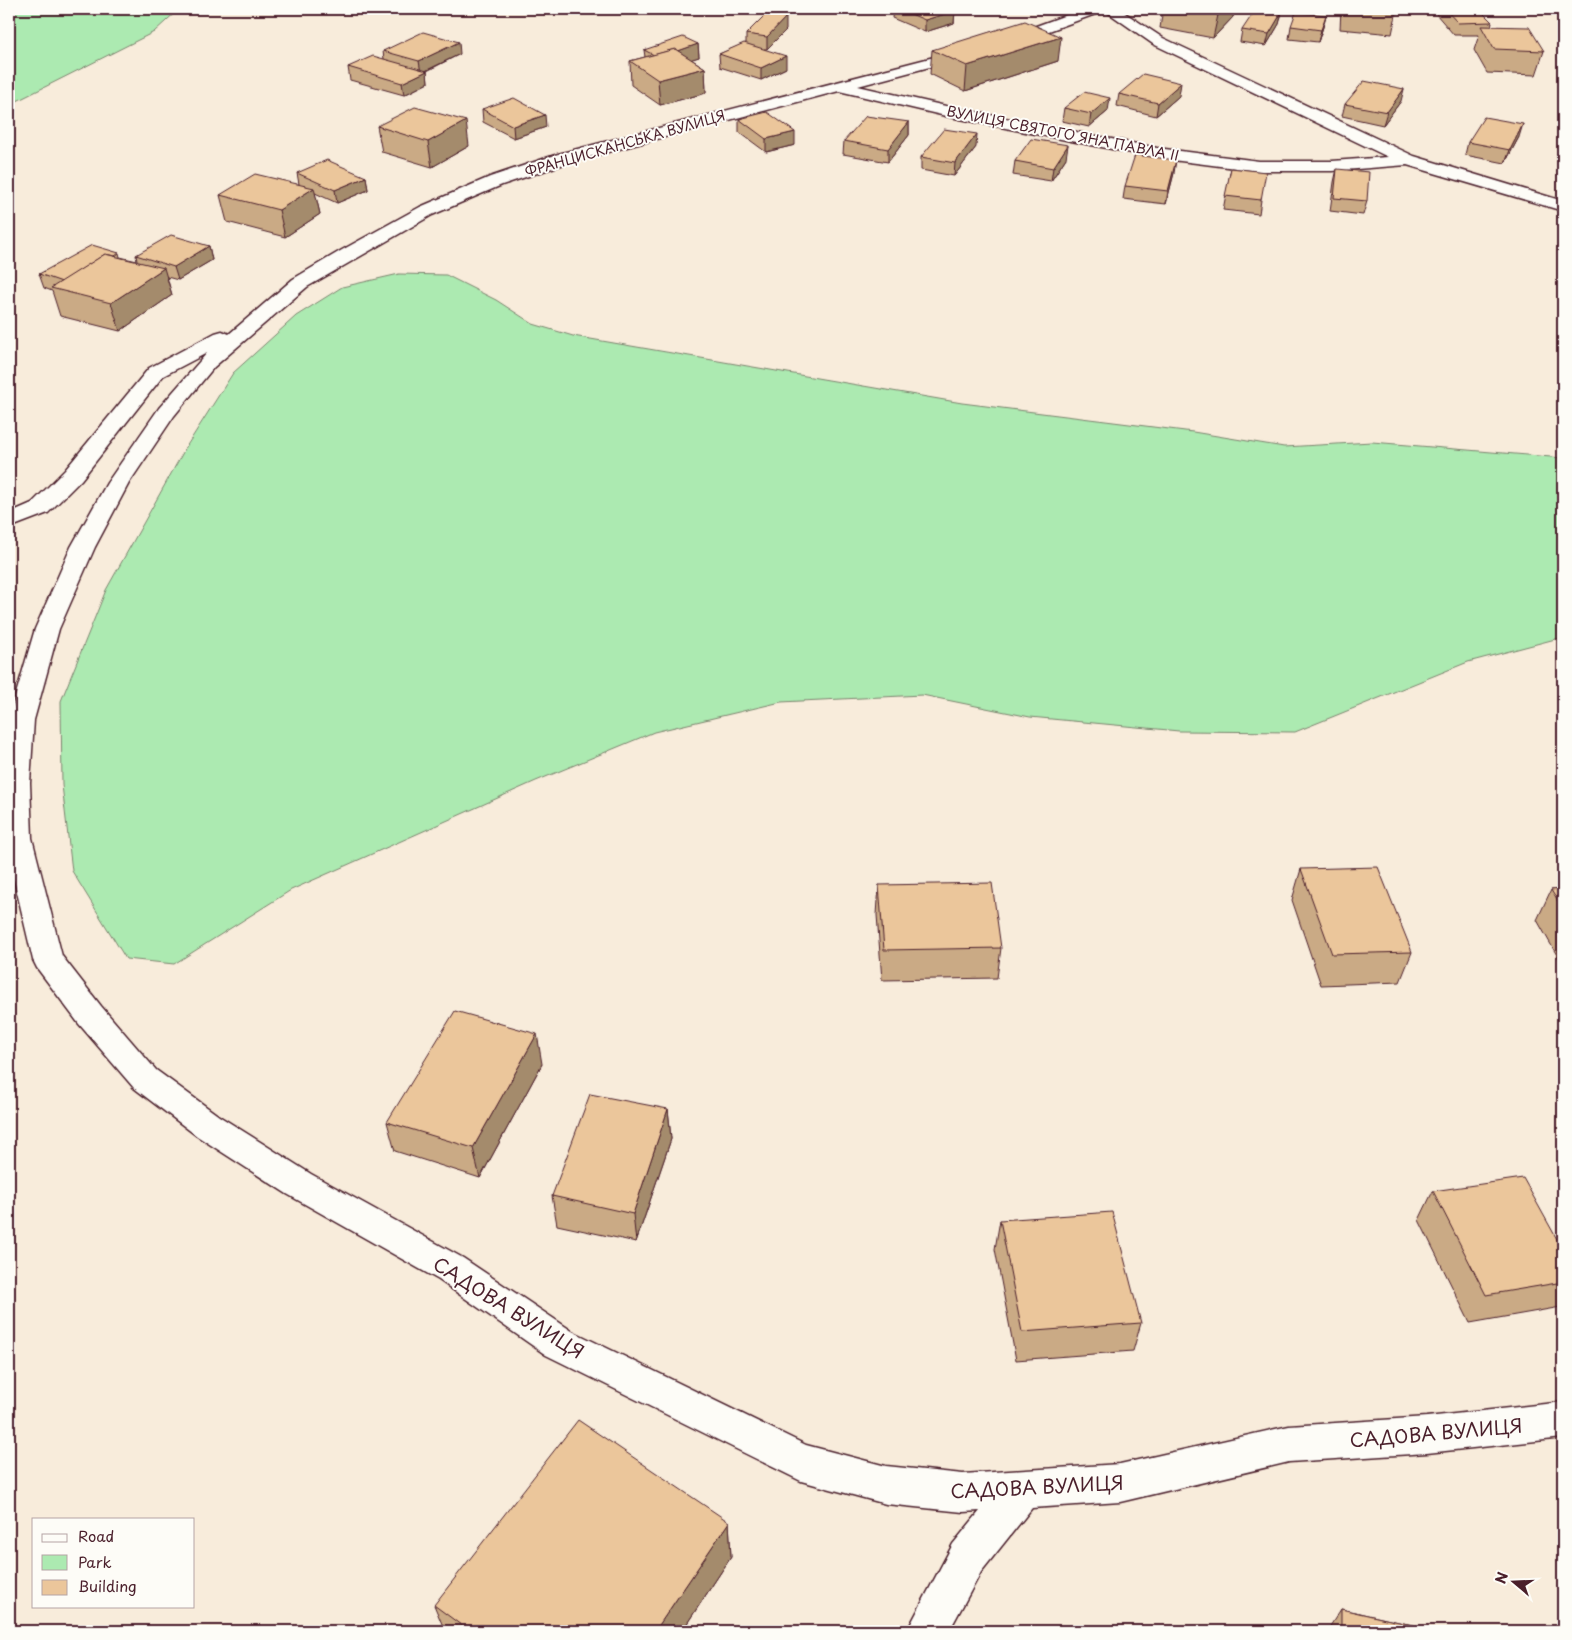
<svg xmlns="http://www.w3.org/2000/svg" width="1572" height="1640" font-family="'Playpen Sans',sans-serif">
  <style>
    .green { fill: #aceab1; stroke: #7b846e }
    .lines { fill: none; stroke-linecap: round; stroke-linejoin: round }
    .minor-casing { stroke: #4a1f2b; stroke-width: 3 }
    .minor { fill: #fdfcf7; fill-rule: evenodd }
    .wall { fill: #caaa85; stroke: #4a1f2b }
    .shaded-wall { fill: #a48b6c; stroke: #4a1f2b }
    .building { fill: #ebc69b; stroke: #4a1f2b }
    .labels { text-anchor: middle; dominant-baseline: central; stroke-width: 4; stroke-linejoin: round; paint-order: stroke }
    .far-street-label { font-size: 14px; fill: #4a1f2b; stroke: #fdfcf7 }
    .near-street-label { font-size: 19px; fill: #4a1f2b; stroke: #fdfcf7 }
  </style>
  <rect width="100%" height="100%" fill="#f8ecdb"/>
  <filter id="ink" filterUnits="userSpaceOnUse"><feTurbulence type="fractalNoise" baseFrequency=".02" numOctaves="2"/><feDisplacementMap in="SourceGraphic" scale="10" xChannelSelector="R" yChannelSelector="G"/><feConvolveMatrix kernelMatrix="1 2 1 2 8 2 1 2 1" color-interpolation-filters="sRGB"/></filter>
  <g filter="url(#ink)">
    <g class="green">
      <polygon points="9,9 179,9 154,32 9,105"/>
      <polygon points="399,274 446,275 496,300 533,324 573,336 962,403 1193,432 1284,447 1372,442 1563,458 1563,637 1468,662 1295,732 1179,731 1030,717 922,695 781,702 654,732 536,781 291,890 174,964 126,959 72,871 62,785 61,701 106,590 186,447 233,373 296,316 342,287"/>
    </g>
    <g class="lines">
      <g class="minor-casing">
        <polygon id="minor" points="1083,9 1119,9 1163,38 1414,156 1563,201 1563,211 1407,165 1332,171 1259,171 1157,158 950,117 839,91 570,162 502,185 432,215 307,287 214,367 174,416 129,483 95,547 59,629 34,720 30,783 32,838 62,956 101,1006 156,1070 219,1116 311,1174 463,1258 572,1331 806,1445 886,1466 963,1474 1120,1464 1289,1426 1427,1417 1563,1402 1563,1438 1427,1453 1289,1462 1120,1502 1032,1508 981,1572 949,1631 907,1631 953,1544 980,1511 963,1512 886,1504 801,1481 546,1355 439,1280 287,1194 197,1136 134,1088 79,1024 37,968 33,960 9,858 9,718 35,629 71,547 107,483 159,408 207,353 163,376 81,480 48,513 9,528 9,513 32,503 65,470 149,368 215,333 222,331 229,334 293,279 342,250 420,207 490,177 558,154 961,50 966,49 973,53 971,56 858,86 950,107 1157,148 1259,161 1332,161 1388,157 1153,44 1103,9 1101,12 1013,44 1008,45 1001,41 1003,38"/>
      </g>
      <use href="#minor" class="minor"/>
    </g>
    <g class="wall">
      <polygon points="860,9 885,9 872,13"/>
      <polygon points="893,9 951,9 955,11 954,23 925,32 892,18"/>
      <polygon points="1163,9 1234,9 1233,17 1213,38 1160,28"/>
      <polygon points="1341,9 1397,9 1397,10 1392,34 1340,29"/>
      <polygon points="1437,9 1479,9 1492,22 1491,26 1544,51 1536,75 1487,73 1474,50 1479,35 1454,35 1436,14"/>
      <polygon points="1282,12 1279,24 1266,46 1240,42 1242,30"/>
      <polygon points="1326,15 1323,27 1318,42 1289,39 1291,26"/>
      <polygon points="786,30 767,49 764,49 786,68 761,80 720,67 719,54 746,43 746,34"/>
      <polygon points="698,44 699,57 691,59 705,68 706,93 660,105 631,85 630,61 645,57 644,50"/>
      <polygon points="932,50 1058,61 965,91 930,74"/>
      <polygon points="383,51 460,54 427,71 428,83 404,95 350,80 348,67 384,59"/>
      <polygon points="1119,94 1179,96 1156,116 1117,106"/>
      <polygon points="1401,101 1383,125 1342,116 1345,104"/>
      <polygon points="1064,108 1108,111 1089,127 1062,121"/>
      <polygon points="482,109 546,127 514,138 483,122"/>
      <polygon points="739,119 795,145 766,152 739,132"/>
      <polygon points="909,122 909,135 888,162 843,154 844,141"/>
      <polygon points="377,126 469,146 432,167 382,152"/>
      <polygon points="1519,137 1505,163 1465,155 1468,142"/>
      <polygon points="976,147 954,176 921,170 921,157"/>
      <polygon points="1066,158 1051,181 1013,175 1015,161"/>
      <polygon points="1231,168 1261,200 1259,214 1223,210"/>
      <polygon points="1337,169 1367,201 1363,215 1330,211 1334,182"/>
      <polygon points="297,173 366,177 368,190 337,203 315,193 320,214 285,237 227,222 220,195 299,184"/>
      <polygon points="1174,173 1166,204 1123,199 1125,186"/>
      <polygon points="209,246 212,260 178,280 167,277 172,295 120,331 60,316 52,291 44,288 39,274 119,253 120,257 137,261 136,255"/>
      <polygon points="1301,869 1412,952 1400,982 1321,985 1292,900"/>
      <polygon points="879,885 1001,948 997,978 882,980 877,915"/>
      <polygon points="1563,889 1563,966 1537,920 1551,890"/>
      <polygon points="542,1064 480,1178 395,1151 387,1122"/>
      <polygon points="668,1109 671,1139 636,1242 557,1225 552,1196"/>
      <polygon points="1433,1191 1563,1250 1563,1303 1561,1307 1470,1323 1419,1220"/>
      <polygon points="1000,1220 1141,1323 1133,1351 1016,1360 995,1249"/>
      <polygon points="729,1522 731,1557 682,1631 445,1631 434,1605"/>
      <polygon points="1341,1609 1439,1631 1327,1631"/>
    </g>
    <g class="shaded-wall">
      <polygon points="872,9 885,9 872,13"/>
      <polygon points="1223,9 1234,9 1233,17 1213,38 1218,15"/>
      <polygon points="955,11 954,23 925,32 925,20"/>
      <polygon points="1282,12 1279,24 1266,46 1269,34"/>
      <polygon points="1326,15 1323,27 1318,42 1321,30"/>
      <polygon points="786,17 786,30 767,49 767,37"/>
      <polygon points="1061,37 1058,61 965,91 967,66"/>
      <polygon points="459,42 460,54 421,73 419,61"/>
      <polygon points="698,44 699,57 661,69 660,57"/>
      <polygon points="786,56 786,68 761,80 761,68"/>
      <polygon points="705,68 706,93 660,105 658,80"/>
      <polygon points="427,71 428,83 404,95 402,83"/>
      <polygon points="1181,83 1179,96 1156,116 1158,103"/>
      <polygon points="1404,89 1401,101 1383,125 1387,112"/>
      <polygon points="1110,98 1108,111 1089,127 1091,114"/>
      <polygon points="545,115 546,127 514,138 513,126"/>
      <polygon points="466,121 469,146 432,167 428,142"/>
      <polygon points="909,122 909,135 888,162 888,149"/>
      <polygon points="1523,124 1519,137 1505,163 1510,150"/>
      <polygon points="795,132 795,145 766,152 766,139"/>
      <polygon points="977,134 976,147 954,176 955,163"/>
      <polygon points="1068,145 1066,158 1051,181 1053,168"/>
      <polygon points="1176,160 1174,173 1166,204 1168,191"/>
      <polygon points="366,177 368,190 337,203 335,190"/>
      <polygon points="314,188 320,214 285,237 279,210"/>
      <polygon points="209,246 212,260 178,280 174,267"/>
      <polygon points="164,268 172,295 120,331 111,303"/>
      <polygon points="537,1034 542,1064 480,1178 473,1148"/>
      <polygon points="668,1109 671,1139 636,1242 633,1214"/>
      <polygon points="729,1522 731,1557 682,1631 655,1631"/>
    </g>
    <g class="building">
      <polygon points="899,9 951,9 955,11 925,20"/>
      <polygon points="1185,9 1223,9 1218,15"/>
      <polygon points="1256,9 1282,12 1269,34 1242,30"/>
      <polygon points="1383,9 1397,9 1397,10"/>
      <polygon points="1445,9 1479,9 1492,22 1458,23"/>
      <polygon points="1296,12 1326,15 1321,30 1291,26"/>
      <polygon points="765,15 786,17 767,37 746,34"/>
      <polygon points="1025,21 1061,37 967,66 932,50"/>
      <polygon points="1481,26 1529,27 1544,51 1494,49"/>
      <polygon points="423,32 459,42 419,61 383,51"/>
      <polygon points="683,37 698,44 678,51 675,49 654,55 644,50"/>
      <polygon points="744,43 786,56 761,68 719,54"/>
      <polygon points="675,49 705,68 658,80 630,61"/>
      <polygon points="373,56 427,71 402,83 348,67"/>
      <polygon points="1143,74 1181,83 1158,103 1119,94"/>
      <polygon points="1364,81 1404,89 1387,112 1345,104"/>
      <polygon points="1084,92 1110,98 1091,114 1064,108"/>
      <polygon points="514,98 545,115 513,126 482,109"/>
      <polygon points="415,107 466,121 428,142 377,126"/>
      <polygon points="767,112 795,132 766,139 739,119"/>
      <polygon points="866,116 909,122 888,149 844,141"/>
      <polygon points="1484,117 1523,124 1510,150 1468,142"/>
      <polygon points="944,129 977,134 955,163 921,157"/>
      <polygon points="1031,139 1068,145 1053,168 1015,161"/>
      <polygon points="1135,155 1176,160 1168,191 1125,186"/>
      <polygon points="327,160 366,177 335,190 297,173"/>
      <polygon points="1231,168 1266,172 1261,200 1225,196"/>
      <polygon points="1337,169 1369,172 1367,201 1334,198"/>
      <polygon points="255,174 314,188 279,210 220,195"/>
      <polygon points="171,235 209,246 174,267 136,255"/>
      <polygon points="92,245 119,253 115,256 105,254 62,282 39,274"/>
      <polygon points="105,254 164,268 111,303 51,288"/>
      <polygon points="1378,867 1412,952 1332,954 1301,869"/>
      <polygon points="992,883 1001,948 884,950 879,885"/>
      <polygon points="1563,889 1563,910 1551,890"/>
      <polygon points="455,1011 537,1034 473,1148 387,1122"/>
      <polygon points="590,1094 668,1109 633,1214 552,1196"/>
      <polygon points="1523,1178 1563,1250 1563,1282 1486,1295 1433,1191"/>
      <polygon points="1112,1212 1141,1323 1022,1332 1000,1220"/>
      <polygon points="578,1420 729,1522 655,1631 469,1631 434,1605"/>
      <polygon points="1341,1609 1439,1631 1341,1631"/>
    </g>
  </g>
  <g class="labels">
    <g class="far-street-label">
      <text transform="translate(1063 133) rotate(11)">ВУЛИЦЯ СВЯТОГО ЯНА ПАВЛА II</text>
      <text transform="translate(625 143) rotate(-16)">ФРАНЦИСКАНСЬКА ВУЛИЦЯ</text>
    </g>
    <g class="near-street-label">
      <text transform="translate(509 1307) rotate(32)">САДОВА ВУЛИЦЯ</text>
      <text transform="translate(1436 1432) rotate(-5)">САДОВА ВУЛИЦЯ</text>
      <text transform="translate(1037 1486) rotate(-3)">САДОВА ВУЛИЦЯ</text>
    </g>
  </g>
  <rect width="1572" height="1640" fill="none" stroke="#fdfcf7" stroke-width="30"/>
  <rect x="15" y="15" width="1542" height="1610" fill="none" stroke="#4a1f2b" stroke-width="2" filter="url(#ink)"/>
  <rect x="32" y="1518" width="162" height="90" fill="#fdfcf7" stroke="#b5a4a5"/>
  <rect x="42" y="1534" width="25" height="8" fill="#fdfcf7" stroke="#b5a4a5"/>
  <text x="78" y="1542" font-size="15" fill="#4a1f2b">Road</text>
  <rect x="42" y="1555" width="25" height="15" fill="#aceab1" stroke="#b5a4a5"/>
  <text x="78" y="1568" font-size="15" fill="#4a1f2b">Park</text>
  <rect x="42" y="1580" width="25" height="15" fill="#ebc69b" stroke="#b5a4a5"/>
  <text x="78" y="1592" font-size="15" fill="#4a1f2b">Building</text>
  <g transform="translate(1514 1582) rotate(289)" stroke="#fdfcf7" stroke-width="4" paint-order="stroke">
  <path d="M0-4L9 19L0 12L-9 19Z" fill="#4a1f2b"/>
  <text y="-8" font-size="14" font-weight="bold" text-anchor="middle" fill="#4a1f2b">N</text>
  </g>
</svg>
